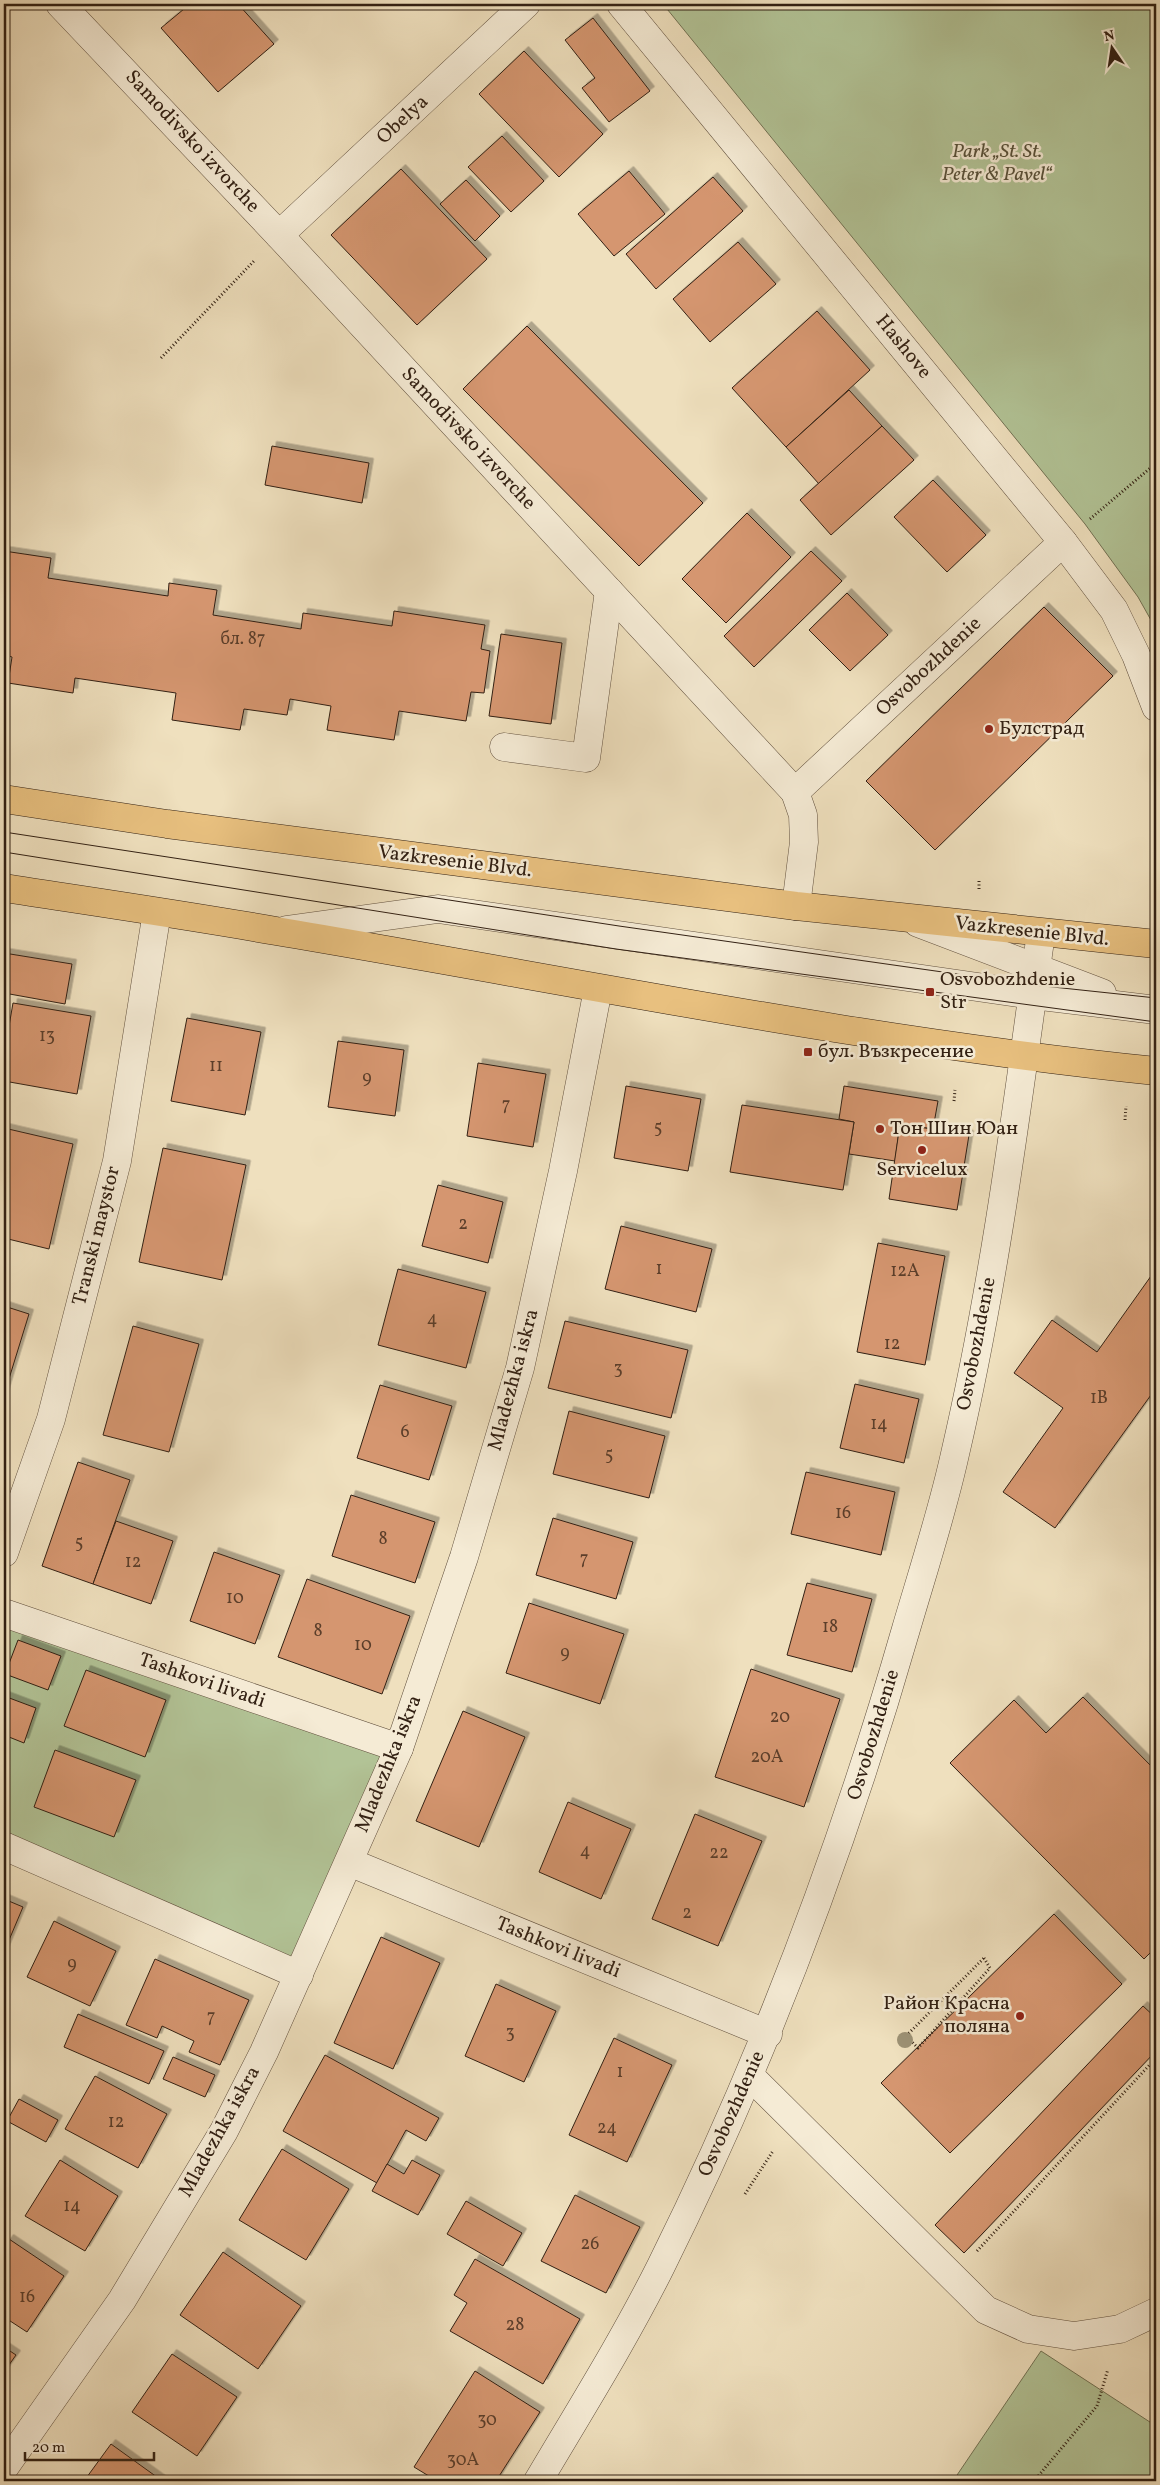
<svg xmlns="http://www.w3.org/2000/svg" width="1160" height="2485" font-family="Vollkorn,serif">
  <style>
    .green { fill: #b2c396; stroke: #727254 }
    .building { fill: #d59670; stroke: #322013; filter: url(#shadow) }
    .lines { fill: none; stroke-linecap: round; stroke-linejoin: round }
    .minor-casing { stroke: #61503e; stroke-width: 29 }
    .major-casing { stroke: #322013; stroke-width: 29 }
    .path { stroke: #322013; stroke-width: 3; stroke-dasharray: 1 2.5; stroke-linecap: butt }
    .minor { stroke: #f5ebd5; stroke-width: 28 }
    .major { stroke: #e8c07f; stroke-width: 28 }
    .tram { stroke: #322013; stroke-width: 1 }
    .tree { fill: #9c9175 }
    .poi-dot { fill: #8f2418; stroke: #f5ebd5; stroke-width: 2 }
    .labels { text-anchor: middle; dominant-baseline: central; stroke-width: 5; stroke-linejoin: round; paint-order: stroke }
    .number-label { font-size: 18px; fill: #5b3e2a }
    .street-label { font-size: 20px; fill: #322013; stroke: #f5ebd5 }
    .park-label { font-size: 20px; font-style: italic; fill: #58513a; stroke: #f5ebd5 }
    .poi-label { font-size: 20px; fill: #322013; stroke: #f5ebd5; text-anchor: start }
  </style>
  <defs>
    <filter id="shadow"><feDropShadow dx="4.5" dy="-4.5" stdDeviation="0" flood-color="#0004"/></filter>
  </defs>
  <rect width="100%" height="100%" fill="#efe0be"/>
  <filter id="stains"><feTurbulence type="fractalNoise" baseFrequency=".004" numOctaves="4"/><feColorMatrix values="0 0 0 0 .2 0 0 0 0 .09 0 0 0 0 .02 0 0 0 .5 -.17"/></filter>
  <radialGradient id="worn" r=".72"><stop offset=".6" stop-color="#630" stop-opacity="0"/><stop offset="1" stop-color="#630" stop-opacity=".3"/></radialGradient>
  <g class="green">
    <polygon points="663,4 1156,4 1156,629 1138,597 1085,524"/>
    <polygon points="4,1613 399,1748 299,1975 4,1846"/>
    <polygon points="1041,2351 1156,2426 1156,2481 953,2481"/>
  </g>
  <g class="building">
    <polygon points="190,4 238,4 274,44 218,92 161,28"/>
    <polygon points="593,18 650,91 609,122 582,88 595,78 565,40"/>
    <polygon points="524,51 603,134 559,177 479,94"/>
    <polygon points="502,136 544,181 511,212 468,167"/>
    <polygon points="401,169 487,259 417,325 331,235"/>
    <polygon points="629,171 665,214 614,256 578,214"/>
    <polygon points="713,177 743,211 656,289 626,254"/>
    <polygon points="466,180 500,216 475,241 440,204"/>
    <polygon points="738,242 776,284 710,342 673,299"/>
    <polygon points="817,311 870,370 786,447 732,388"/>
    <polygon points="527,326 703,503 639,566 463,389"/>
    <polygon points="849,390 882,426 819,484 786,447"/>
    <polygon points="882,426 914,460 831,535 800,500"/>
    <polygon points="272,446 369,463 362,503 265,485"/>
    <polygon points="933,480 986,535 947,572 894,517"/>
    <polygon points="747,513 791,557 726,623 682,579"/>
    <polygon points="4,551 51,558 48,578 168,596 169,583 217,590 213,615 301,629 303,613 392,626 394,611 485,625 481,649 490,651 484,693 471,692 466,721 399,711 394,740 327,730 331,706 290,699 287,715 244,709 240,730 172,720 176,693 75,678 73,693 8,683 12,657 4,655"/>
    <polygon points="811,551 842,581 754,667 724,636"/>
    <polygon points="847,593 888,635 850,671 809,630"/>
    <polygon points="1044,607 1113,676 935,850 866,781"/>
    <polygon points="501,634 562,643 551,724 489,716"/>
    <polygon points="4,953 72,964 65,1004 4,993"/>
    <polygon points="13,1003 91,1016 77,1094 4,1081 4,1055"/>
    <polygon points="187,1018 261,1032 245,1115 171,1101"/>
    <polygon points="338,1041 404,1050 395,1116 328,1107"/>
    <polygon points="478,1063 546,1074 533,1147 467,1136"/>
    <polygon points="626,1086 701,1099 688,1171 614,1158"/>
    <polygon points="844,1086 938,1101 933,1129 900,1124 895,1161 849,1154 854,1122 839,1119"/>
    <polygon points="742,1105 854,1122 843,1190 730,1172"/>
    <polygon points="900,1124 969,1135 957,1210 889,1199"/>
    <polygon points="4,1128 73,1144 49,1249 4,1238"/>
    <polygon points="163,1148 246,1165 222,1280 139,1262"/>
    <polygon points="438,1185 503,1202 488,1263 422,1246"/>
    <polygon points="621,1226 712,1249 696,1312 605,1289"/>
    <polygon points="878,1243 945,1256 925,1365 857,1352"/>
    <polygon points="398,1269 486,1292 466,1368 378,1345"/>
    <polygon points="1156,1269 1156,1388 1055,1528 1003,1492 1063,1408 1014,1373 1052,1320 1097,1352"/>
    <polygon points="4,1306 29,1314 4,1395"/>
    <polygon points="565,1321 688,1350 671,1418 548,1388"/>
    <polygon points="133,1326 199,1344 169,1452 103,1435"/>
    <polygon points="855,1384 919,1399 904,1463 840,1448"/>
    <polygon points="380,1385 452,1406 429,1480 357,1458"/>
    <polygon points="569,1411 665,1436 649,1498 553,1474"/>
    <polygon points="78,1462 130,1480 93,1584 42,1566"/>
    <polygon points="806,1472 895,1492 881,1555 791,1534"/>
    <polygon points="351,1495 435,1522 415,1583 332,1556"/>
    <polygon points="553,1518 633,1542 616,1599 536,1575"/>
    <polygon points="116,1521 173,1541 151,1604 93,1584"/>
    <polygon points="214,1552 280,1575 255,1644 190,1621"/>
    <polygon points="307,1579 410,1616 382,1694 278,1657"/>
    <polygon points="807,1583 872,1599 852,1672 787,1655"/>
    <polygon points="529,1603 624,1634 600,1704 506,1673"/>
    <polygon points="18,1640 61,1656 48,1690 5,1674"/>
    <polygon points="751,1669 840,1699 804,1807 715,1777"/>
    <polygon points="86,1670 166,1700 145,1757 64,1726"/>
    <polygon points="4,1696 36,1708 24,1743 4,1735"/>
    <polygon points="1083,1697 1156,1771 1156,1947 1144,1959 950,1763 1014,1700 1046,1733"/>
    <polygon points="463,1711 525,1737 479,1847 416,1821"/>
    <polygon points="55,1750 136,1780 114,1837 34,1807"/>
    <polygon points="568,1802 631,1829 601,1899 539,1872"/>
    <polygon points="695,1814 762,1841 718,1946 652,1919"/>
    <polygon points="4,1899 23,1907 4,1952"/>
    <polygon points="1054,1914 1122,1984 950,2153 881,2083"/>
    <polygon points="54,1921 116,1951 90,2006 27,1977"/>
    <polygon points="381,1937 440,1963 393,2069 334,2043"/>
    <polygon points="155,1959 249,2000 220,2065 189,2052 194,2041 162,2026 157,2038 126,2025"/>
    <polygon points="496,1984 556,2011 524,2082 465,2056"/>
    <polygon points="1143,2006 1156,2018 1156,2051 964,2253 935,2225"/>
    <polygon points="78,2014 164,2051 149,2084 64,2047"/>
    <polygon points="614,2038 672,2065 627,2162 569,2135"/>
    <polygon points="325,2055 439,2118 426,2141 406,2130 377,2183 283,2131"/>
    <polygon points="173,2057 215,2075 205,2097 163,2079"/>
    <polygon points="95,2076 167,2114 138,2168 65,2129"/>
    <polygon points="19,2099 58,2120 46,2142 7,2121"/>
    <polygon points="282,2149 349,2189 306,2260 239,2220"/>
    <polygon points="60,2160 118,2196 85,2251 25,2216"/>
    <polygon points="412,2160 440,2175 418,2215 372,2191 387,2164 404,2174"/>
    <polygon points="575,2195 640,2227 606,2293 541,2261"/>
    <polygon points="466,2201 522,2233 503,2266 447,2234"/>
    <polygon points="9,2239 64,2276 27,2332 4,2317 4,2246"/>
    <polygon points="223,2252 301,2306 258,2369 180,2315"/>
    <polygon points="475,2259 580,2319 543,2384 450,2331 467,2303 454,2295"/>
    <polygon points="4,2347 16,2355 4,2372"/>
    <polygon points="172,2354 237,2397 197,2456 132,2412"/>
    <polygon points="475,2371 540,2412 496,2481 437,2481 414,2467"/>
    <polygon points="111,2444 161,2480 160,2481 84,2481"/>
  </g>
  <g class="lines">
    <g class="minor-casing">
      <g id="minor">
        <polyline points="60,4 279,235 795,792 803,815 804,842 796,906"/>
        <polyline points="621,4 1063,542 1114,610 1136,655 1156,707"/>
        <polyline points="279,235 526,4"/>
        <polyline points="504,747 586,758 609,591"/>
        <polyline points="795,792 1063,542"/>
        <polyline points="918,923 1102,993"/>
        <polyline points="286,930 438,909 1033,995 1156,1010"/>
        <polyline points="4,1553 51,1419 117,1161 157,912"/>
        <polyline points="4,1613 399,1748"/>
        <polyline points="4,1846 299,1975"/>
        <polyline points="349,1862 768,2034"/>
        <polyline points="750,2076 986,2310 1028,2329 1074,2336 1120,2329 1156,2312"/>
        <polyline points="4,2468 122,2300 224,2131 264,2052 399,1748 464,1557 520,1368 563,1171 598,989"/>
        <path d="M538 2481C580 2410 624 2340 661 2266 763 2061 843 1848 906 1629 923 1571 942 1513 955 1454 995 1282 1017 1107 1041 933"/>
      </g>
    </g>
    <g class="major-casing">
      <g id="major">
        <polyline points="4,799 167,824 796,906 1156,944"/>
        <path d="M4 888C95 902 185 915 276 931 569 980 860 1041 1156 1071"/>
      </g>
    </g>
    <g class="path">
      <polyline points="161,358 254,261"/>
      <polyline points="1090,519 1155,464 1156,460"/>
      <polyline points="979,889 979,880"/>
      <polyline points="954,1101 955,1090"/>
      <polyline points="1125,1120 1126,1106"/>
      <polygon points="984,1958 990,1968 918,2048 906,2036"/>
      <polyline points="745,2194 773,2151"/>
      <polyline points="977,2251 1156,2058"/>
      <polyline points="1034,2481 1097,2406 1108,2369"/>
    </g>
    <use href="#minor" class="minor"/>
    <use href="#major" class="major"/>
    <g class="tram">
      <polyline points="4,832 619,926 1034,985 1156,998"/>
      <polyline points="4,852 616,949 1156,1022"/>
    </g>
  </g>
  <circle class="tree" cx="905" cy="2040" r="8"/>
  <g class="poi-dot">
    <circle cx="989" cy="729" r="5"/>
    <rect x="925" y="987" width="10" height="10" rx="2.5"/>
    <rect x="803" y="1047" width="10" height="10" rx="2.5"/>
    <circle cx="880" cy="1129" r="5"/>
    <circle cx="922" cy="1150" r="5"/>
    <circle cx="1020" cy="2016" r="5"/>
  </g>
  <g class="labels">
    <g class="number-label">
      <text x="243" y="639">бл. 87</text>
      <text x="47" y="1036">13</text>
      <text x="216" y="1066">11</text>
      <text x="367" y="1078">9</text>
      <text x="506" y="1105">7</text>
      <text x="658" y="1128">5</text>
      <text x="463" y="1224">2</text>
      <text x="659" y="1269">1</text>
      <text x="905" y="1271">12А</text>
      <text x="432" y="1319">4</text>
      <text x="892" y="1344">12</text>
      <text x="618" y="1369">3</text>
      <text x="1099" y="1398">1В</text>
      <text x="879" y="1424">14</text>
      <text x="405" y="1432">6</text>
      <text x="609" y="1455">5</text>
      <text x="843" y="1513">16</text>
      <text x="383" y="1539">8</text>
      <text x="79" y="1543">5</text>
      <text x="584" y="1559">7</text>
      <text x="133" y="1562">12</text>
      <text x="235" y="1598">10</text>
      <text x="830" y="1627">18</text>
      <text x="318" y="1631">8</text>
      <text x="363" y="1645">10</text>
      <text x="565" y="1653">9</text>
      <text x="780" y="1717">20</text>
      <text x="767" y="1757">20А</text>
      <text x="585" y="1851">4</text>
      <text x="719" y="1853">22</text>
      <text x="687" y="1913">2</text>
      <text x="72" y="1964">9</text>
      <text x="211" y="2017">7</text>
      <text x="510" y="2033">3</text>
      <text x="620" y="2072">1</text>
      <text x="116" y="2122">12</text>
      <text x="607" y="2128">24</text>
      <text x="72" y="2206">14</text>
      <text x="590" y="2244">26</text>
      <text x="27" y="2297">16</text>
      <text x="515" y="2325">28</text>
      <text x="487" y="2420">30</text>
      <text x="463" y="2460">30А</text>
    </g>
    <g class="street-label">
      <text transform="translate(403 120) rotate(-43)">Obelya</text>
      <text transform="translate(192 142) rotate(47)">Samodivsko izvorche</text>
      <text transform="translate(903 347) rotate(51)">Hashove</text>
      <text transform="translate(468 439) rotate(47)">Samodivsko izvorche</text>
      <text transform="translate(929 667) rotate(-43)">Osvobozhdenie</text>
      <text transform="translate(455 862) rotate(7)">Vazkresenie Blvd.</text>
      <text transform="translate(1032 932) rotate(6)">Vazkresenie Blvd.</text>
      <text transform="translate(97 1236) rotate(-76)">Transki maystor</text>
      <text transform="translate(977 1344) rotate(-79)">Osvobozhdenie</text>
      <text transform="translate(514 1380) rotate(-75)">Mladezhka iskra</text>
      <text transform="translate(202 1681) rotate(19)">Tashkovi livadi</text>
      <text transform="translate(874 1735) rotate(-73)">Osvobozhdenie</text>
      <text transform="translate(389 1764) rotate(-68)">Mladezhka iskra</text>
      <text transform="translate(558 1948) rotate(22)">Tashkovi livadi</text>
      <text transform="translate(732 2114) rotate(-66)">Osvobozhdenie</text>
      <text transform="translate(220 2132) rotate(-61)">Mladezhka iskra</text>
    </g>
    <g class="park-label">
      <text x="997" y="152">Park „St. St.<tspan x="997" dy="23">Peter &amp; Pavel“</tspan></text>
    </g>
    <g class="poi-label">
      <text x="999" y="729">Булстрад</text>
      <text x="940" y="980">Osvobozhdenie<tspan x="940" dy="23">Str</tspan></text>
      <text x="818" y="1052">бул. Възкресение</text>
      <text x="890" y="1129">Тон Шин Юан</text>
      <text x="922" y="1170" text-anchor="middle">Servicelux</text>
      <text x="1010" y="2004" text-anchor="end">Район Красна<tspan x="1010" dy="23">поляна</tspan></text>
    </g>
  </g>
  <rect width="1160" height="2485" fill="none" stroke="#efe0be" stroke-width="20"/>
  <rect x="5" y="5" width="1150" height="2475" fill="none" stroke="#322013" stroke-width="2.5"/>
  <rect x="10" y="10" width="1140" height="2465" fill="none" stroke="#322013"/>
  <g transform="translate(1112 48) rotate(347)" stroke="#f5ebd5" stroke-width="4" paint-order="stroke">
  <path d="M0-4L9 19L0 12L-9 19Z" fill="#322013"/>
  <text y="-8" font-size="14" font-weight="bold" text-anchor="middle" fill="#322013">N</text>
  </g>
  <path d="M25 2452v8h129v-8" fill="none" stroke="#322013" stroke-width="2.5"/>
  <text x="32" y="2452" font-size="15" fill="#322013" stroke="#f5ebd5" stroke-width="4" paint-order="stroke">20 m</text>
  <rect width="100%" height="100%" filter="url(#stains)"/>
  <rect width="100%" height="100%" fill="url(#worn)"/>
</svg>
